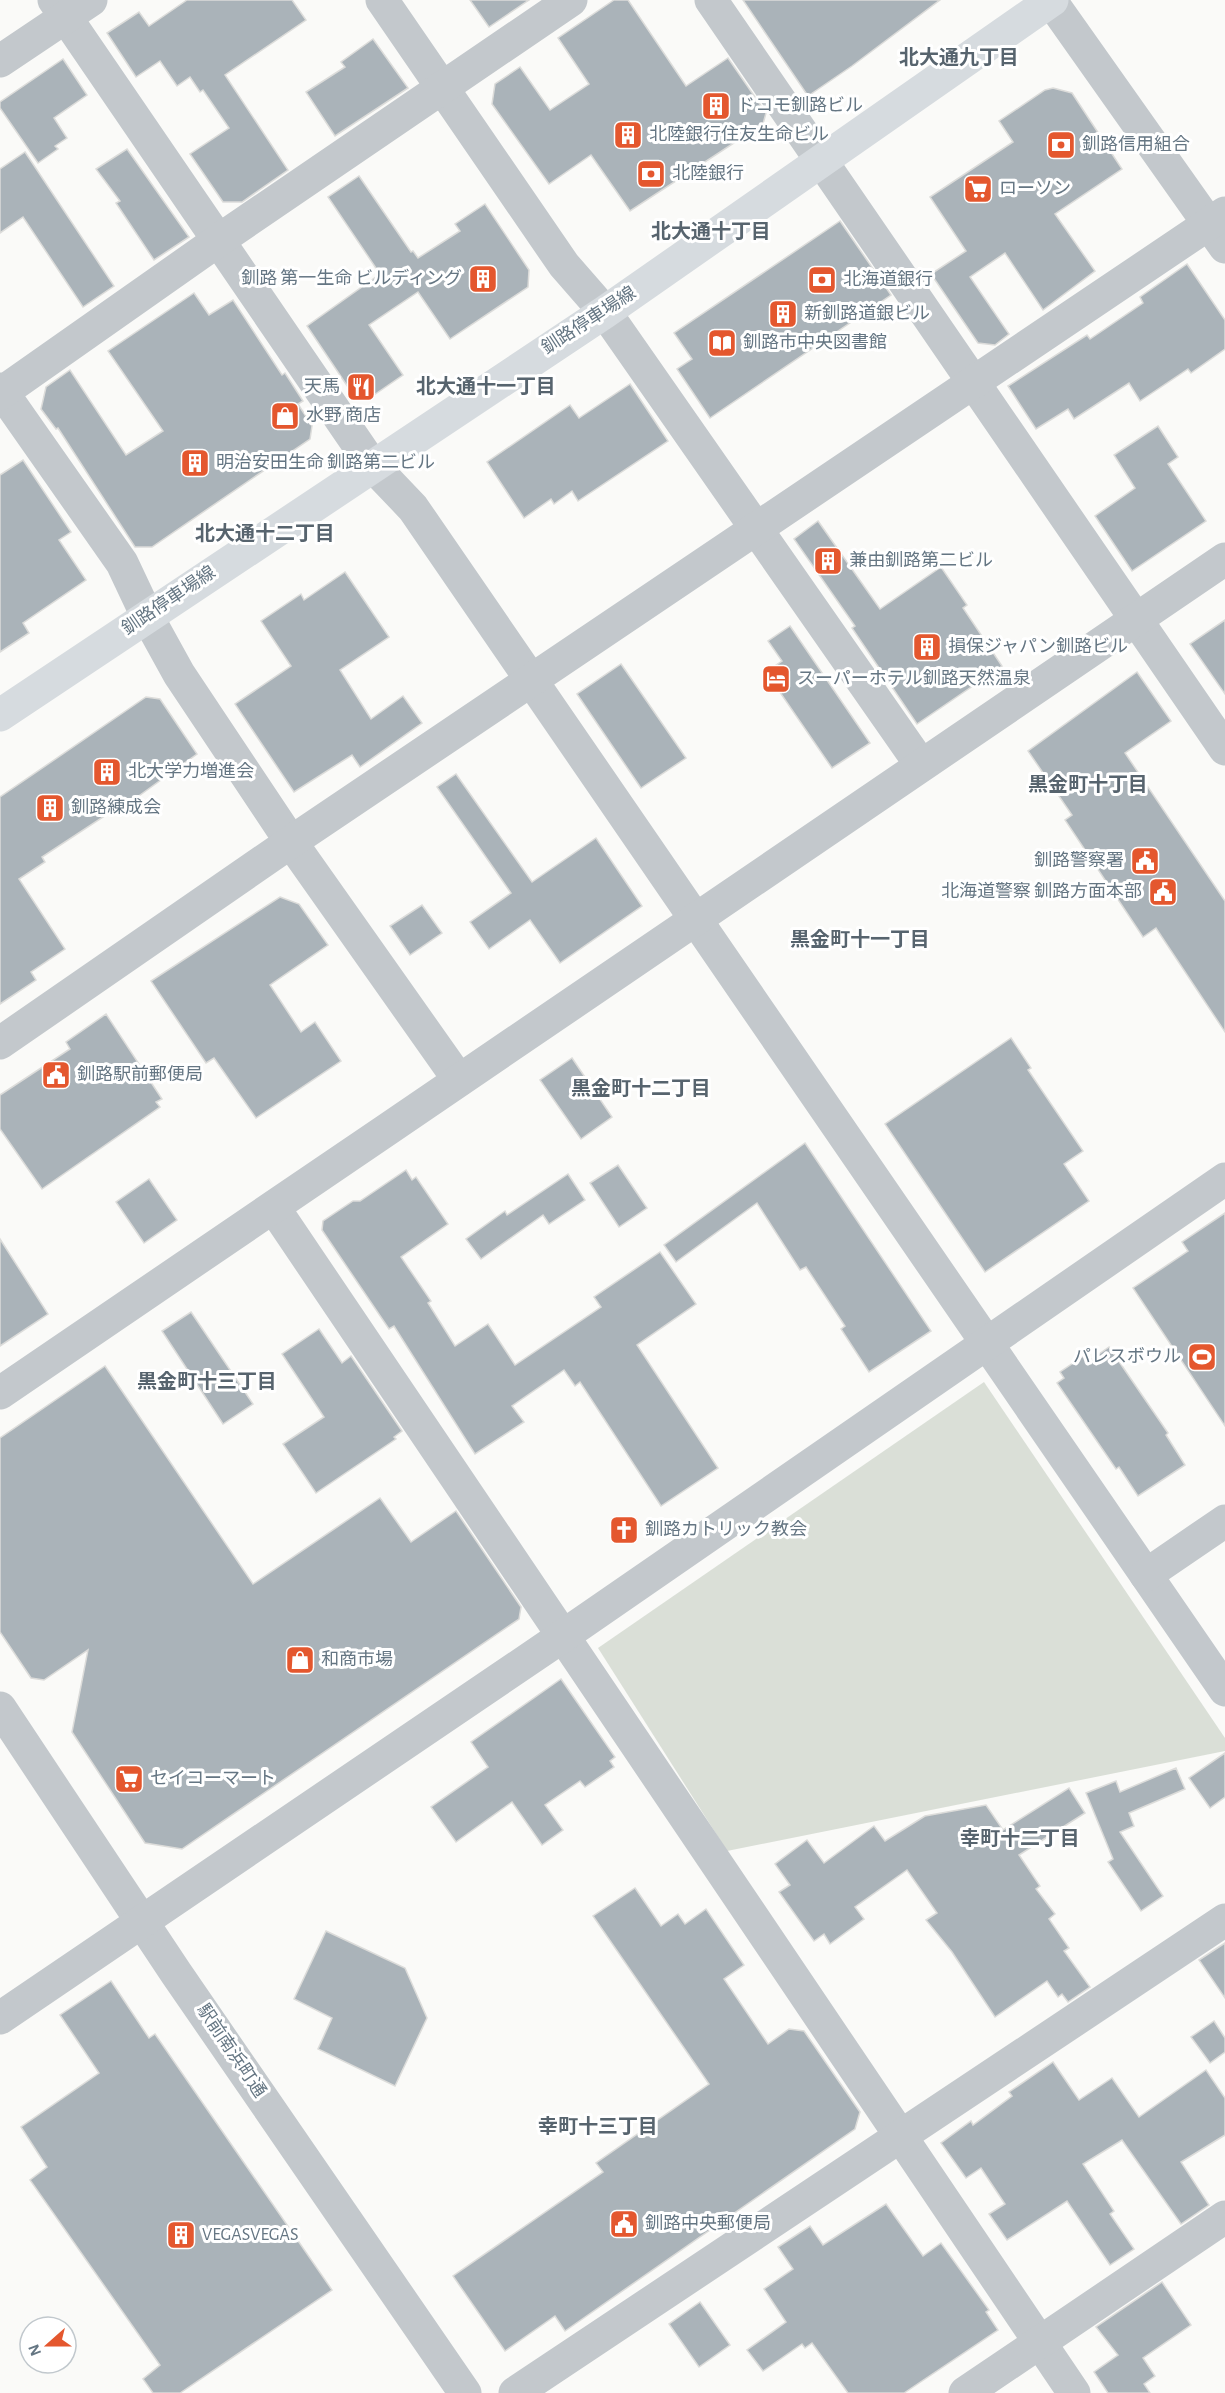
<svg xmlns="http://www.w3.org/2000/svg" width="1225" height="2393" font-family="'Alegreya Sans','Noto Sans JP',sans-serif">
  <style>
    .green { fill: #dadfd7 }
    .building { fill: #aab3b9; stroke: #dcdcda; stroke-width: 1.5 }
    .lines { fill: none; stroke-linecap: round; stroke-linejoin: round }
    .minor { stroke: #c3c8cc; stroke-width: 33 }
    .major { stroke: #d6dbdf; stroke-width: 33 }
    .labels { text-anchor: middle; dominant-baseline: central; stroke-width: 6; stroke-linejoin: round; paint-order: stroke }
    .poi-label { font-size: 18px; fill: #657683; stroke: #fff; text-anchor: start }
    .street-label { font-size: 18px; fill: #657683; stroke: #fff }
    .neighbourhood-label { font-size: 20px; font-weight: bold; fill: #57646e; stroke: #fff }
  </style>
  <rect width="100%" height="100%" fill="#fafaf8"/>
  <polygon class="green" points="984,1382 1225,1738 1225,1751 727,1851 598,1648"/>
  <g class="building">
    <polygon points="187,0 292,0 306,20 225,75 288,170 242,202 223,202 190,154 229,128 203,90 200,92 190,77 177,86 160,61 136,77 107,33 139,12 149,26"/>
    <polygon points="470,0 529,0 489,27"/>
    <polygon points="614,0 628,0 686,86 728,58 766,113 763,124 630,211 591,155 549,184 492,104 495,84 520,67 550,110 589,84 558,38"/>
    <polygon points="743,0 940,0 852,66 808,96"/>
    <polygon points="373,39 408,88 335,136 306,92 345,67 341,62"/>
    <polygon points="63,59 87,95 54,118 67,138 55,146 58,149 38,163 0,108 0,102"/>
    <polygon points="1053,88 1072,93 1122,169 1055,214 1095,271 1043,310 1005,253 970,277 1009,334 995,345 978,343 931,274 966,251 930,197 1013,142 999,121 1045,90"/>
    <polygon points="127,149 189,237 154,260 116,203 120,201 96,169"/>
    <polygon points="25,152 114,286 83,307 23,217 0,233 0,169"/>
    <polygon points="359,176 411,252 413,251 418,258 460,231 455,224 485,204 529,270 528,287 450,339 418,292 369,325 403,375 371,397 352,393 307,326 380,274 328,197"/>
    <polygon points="840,221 891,295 710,418 677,369 692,359 674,333"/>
    <polygon points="1187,264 1225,320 1225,349 1191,373 1188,369 1140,401 1129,383 1074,419 1068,409 1036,429 1008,386 1087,335 1090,339 1143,303 1140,297"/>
    <polygon points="194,293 209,315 233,300 282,375 285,373 303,401 298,404 312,426 310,439 152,547 135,547 58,428 56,429 41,409 46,387 70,370 126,455 163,431 108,351"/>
    <polygon points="630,384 668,441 578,501 572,491 554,504 551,499 524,518 487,462 570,405 579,418"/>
    <polygon points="1158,426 1178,457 1168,464 1206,521 1132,571 1095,516 1135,488 1114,455"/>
    <polygon points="23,460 71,532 59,540 86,580 23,623 29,633 0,652 0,475"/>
    <polygon points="818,521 880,609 941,567 967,605 963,608 1002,666 917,724 852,628 855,626 794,539"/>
    <polygon points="345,572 389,637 340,670 371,719 403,696 422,723 360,767 352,755 294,792 235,704 291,666 261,621 301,594 304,600"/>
    <polygon points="1225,620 1225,694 1190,644"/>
    <polygon points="790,626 870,743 832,768 766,672 782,661 768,641"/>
    <polygon points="621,664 686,758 641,788 577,694"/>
    <polygon points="1137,672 1171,721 1125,753 1225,901 1225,1032 1156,928 1143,937 1065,820 1072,815 1028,751"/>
    <polygon points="146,697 160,699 197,754 111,816 109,813 42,857 45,862 19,879 65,949 31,972 36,980 0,1004 0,797"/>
    <polygon points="456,774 532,882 596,838 642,906 560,963 530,920 489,949 470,922 511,893 437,787"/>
    <polygon points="280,897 299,904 328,945 270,985 301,1032 315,1022 341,1061 256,1118 214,1058 206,1063 151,981"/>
    <polygon points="422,905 442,933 410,955 390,926"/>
    <polygon points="106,1014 162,1099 156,1102 160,1107 42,1189 0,1129 0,1095 70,1049 66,1042"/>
    <polygon points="1011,1038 1031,1068 1028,1070 1083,1151 1064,1164 1089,1201 985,1272 885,1124"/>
    <polygon points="572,1058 612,1117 581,1139 540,1080"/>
    <polygon points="805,1143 931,1331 869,1372 841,1329 845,1326 806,1267 800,1270 757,1203 676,1262 664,1245"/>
    <polygon points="618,1165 647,1208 619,1227 590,1183"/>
    <polygon points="406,1170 412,1180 416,1177 448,1224 401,1257 431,1301 428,1303 455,1346 488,1324 515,1365 601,1307 594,1297 660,1252 696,1304 637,1345 718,1468 661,1506 580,1382 575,1386 564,1370 512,1406 524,1422 475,1454 394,1326 389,1329 322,1230 323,1221 353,1201 360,1201"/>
    <polygon points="568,1174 585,1200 549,1224 543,1215 481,1259 466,1239 505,1211 507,1215"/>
    <polygon points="149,1179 177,1220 144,1243 116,1202"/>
    <polygon points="1225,1213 1225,1426 1133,1288 1188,1251 1182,1242"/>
    <polygon points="0,1239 48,1314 0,1346"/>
    <polygon points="191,1312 253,1404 223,1424 162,1331"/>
    <polygon points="319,1329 342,1363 351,1356 402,1431 394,1437 396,1439 316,1493 283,1444 324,1417 282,1354"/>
    <polygon points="1109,1347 1168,1433 1166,1435 1185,1465 1138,1496 1119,1467 1116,1469 1057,1383 1064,1378 1060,1372 1085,1355 1089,1361"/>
    <polygon points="105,1366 253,1584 380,1498 411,1542 456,1511 521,1607 519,1619 182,1849 145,1843 72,1732 88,1650 44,1680 31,1678 0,1632 0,1438"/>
    <polygon points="561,1679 615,1757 610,1761 614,1767 585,1787 580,1781 545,1805 563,1830 542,1845 512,1802 456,1842 431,1807 488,1767 471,1742"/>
    <polygon points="1225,1753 1225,1797 1210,1808 1189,1778"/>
    <polygon points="1176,1768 1185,1789 1129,1813 1134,1826 1120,1832 1163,1896 1141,1911 1108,1862 1113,1859 1086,1793 1116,1781 1120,1792"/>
    <polygon points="1069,1788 1085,1813 1019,1855 1040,1886 1036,1889 1055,1914 1049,1919 1069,1948 1064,1951 1090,1987 1068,2002 1062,1994 1058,1997 1047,1981 995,2017 952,1952 926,1920 937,1913 907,1870 855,1907 864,1919 830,1944 824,1934 814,1941 779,1892 790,1885 775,1864 807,1840 824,1863 874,1826 885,1841 925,1816 986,1805 1003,1830"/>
    <polygon points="635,1888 661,1926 678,1914 685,1924 706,1909 744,1965 724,1979 768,2044 789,2029 804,2031 860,2112 855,2129 565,2331 555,2316 505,2351 453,2276 603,2172 596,2163 709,2084 593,1916"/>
    <polygon points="326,1931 405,1968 427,2018 395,2086 318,2049 332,2018 294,1999"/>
    <polygon points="1225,1943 1225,1998 1199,1960"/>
    <polygon points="111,1981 149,2038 155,2034 332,2290 180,2393 153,2393 143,2379 160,2365 30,2180 47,2167 21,2127 99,2073 60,2015"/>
    <polygon points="1214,2021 1225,2038 1225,2052 1210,2063 1191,2037"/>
    <polygon points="1053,2062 1079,2100 1112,2078 1139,2117 1206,2070 1225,2098 1225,2135 1181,2162 1209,2205 1181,2224 1122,2140 1083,2164 1114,2211 1110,2214 1134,2249 1110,2265 1067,2201 1007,2240 989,2214 1005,2204 981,2168 966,2178 941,2143 971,2121 973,2125 1012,2096 1009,2092"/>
    <polygon points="886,2204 923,2256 941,2243 989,2310 986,2312 998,2330 904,2393 848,2393 812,2343 805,2348 802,2344 763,2371 747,2350 786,2322 764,2289 793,2269 778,2247 810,2226 823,2245"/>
    <polygon points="1162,2282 1191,2325 1143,2358 1155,2376 1144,2384 1150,2393 1108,2393 1094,2372 1118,2355 1096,2327"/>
    <polygon points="700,2302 730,2345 699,2367 669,2324"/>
  </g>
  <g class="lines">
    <g class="minor">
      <polyline points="54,0 372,465 413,508 1225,1690"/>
      <polyline points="382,0 564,265 605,312 921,765"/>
      <polyline points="711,0 1225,749"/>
      <polyline points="1051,1 1225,247"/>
      <polyline points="0,61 91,0"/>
      <polyline points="0,389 122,563 147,616 179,674 291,842 459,1080"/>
      <polyline points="0,394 219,240 571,0"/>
      <polyline points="0,1043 291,842 1225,213"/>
      <polyline points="274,1208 1074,2393"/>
      <path d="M0 1393C409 1116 815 835 1225 559"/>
      <polyline points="1146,1575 1225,1521"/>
      <polyline points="0,1708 176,1973 465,2393"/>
      <polyline points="0,2018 563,1636 1225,1179"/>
      <polyline points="515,2393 1225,1920"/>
      <polyline points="965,2393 1225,2217"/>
    </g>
    <polyline class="major" points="0,715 605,312 1052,0"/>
  </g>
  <defs>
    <g id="building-square" transform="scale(1.5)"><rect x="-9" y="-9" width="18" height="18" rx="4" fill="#e4572e" stroke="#fff"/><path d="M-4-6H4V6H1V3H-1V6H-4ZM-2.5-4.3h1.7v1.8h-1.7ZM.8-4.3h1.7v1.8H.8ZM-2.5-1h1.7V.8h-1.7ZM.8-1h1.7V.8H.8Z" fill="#fff"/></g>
    <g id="bank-square" transform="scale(1.5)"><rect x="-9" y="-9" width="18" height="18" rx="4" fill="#e4572e" stroke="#fff"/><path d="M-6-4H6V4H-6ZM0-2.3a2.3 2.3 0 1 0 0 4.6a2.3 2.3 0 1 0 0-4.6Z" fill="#fff"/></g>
    <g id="supermarket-square" transform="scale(1.5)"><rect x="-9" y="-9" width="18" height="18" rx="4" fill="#e4572e" stroke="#fff"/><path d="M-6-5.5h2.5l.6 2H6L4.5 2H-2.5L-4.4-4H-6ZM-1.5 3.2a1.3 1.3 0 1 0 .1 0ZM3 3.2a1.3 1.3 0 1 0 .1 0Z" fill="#fff"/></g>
    <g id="library-square" transform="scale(1.5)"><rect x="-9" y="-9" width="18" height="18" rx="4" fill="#e4572e" stroke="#fff"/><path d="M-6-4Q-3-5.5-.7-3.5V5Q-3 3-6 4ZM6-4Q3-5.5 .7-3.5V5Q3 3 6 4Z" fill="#fff"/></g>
    <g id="restaurant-square" transform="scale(1.5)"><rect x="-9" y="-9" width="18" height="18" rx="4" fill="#e4572e" stroke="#fff"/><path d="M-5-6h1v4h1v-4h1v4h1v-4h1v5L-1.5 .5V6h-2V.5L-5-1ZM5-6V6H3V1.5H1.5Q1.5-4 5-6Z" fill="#fff"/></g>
    <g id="shop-square" transform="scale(1.5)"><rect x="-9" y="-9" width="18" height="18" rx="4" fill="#e4572e" stroke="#fff"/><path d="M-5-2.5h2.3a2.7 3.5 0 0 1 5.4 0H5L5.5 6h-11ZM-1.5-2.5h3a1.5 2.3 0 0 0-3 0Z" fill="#fff"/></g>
    <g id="hotel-square" transform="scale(1.5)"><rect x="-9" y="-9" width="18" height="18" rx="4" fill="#e4572e" stroke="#fff"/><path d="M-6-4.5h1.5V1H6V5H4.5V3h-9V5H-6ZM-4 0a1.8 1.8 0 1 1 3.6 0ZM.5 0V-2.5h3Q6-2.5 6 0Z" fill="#fff"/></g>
    <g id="civic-square" transform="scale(1.5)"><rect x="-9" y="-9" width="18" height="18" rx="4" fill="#e4572e" stroke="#fff"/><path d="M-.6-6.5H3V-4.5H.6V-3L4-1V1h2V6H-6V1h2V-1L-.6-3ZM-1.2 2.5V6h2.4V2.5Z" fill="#fff"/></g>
    <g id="stadium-square" transform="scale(1.5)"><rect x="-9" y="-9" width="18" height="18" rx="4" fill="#e4572e" stroke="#fff"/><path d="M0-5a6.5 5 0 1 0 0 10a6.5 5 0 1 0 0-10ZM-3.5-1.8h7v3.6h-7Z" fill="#fff"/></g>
    <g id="church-square" transform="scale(1.5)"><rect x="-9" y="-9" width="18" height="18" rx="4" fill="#e4572e" stroke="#fff"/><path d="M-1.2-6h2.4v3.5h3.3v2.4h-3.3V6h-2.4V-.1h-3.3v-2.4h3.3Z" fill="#fff"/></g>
  </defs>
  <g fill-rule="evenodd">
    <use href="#building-square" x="716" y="106"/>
    <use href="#building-square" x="628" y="135"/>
    <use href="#bank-square" x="1061" y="145"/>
    <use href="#bank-square" x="651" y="174"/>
    <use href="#supermarket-square" x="978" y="189"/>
    <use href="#building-square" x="483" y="279"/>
    <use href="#bank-square" x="822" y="280"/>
    <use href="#building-square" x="783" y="314"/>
    <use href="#library-square" x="722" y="343"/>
    <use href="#restaurant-square" x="361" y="387"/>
    <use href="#shop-square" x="285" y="416"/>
    <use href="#building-square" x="195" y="463"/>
    <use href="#building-square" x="828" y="561"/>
    <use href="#building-square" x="927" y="647"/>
    <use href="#hotel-square" x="776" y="679"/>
    <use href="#building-square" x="107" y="772"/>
    <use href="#building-square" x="50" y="808"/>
    <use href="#civic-square" x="1145" y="861"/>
    <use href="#civic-square" x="1163" y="892"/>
    <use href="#civic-square" x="56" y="1075"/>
    <use href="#stadium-square" x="1202" y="1357"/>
    <use href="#church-square" x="624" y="1530"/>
    <use href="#shop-square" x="300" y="1660"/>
    <use href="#supermarket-square" x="129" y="1779"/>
    <use href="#civic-square" x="624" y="2224"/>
    <use href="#building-square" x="181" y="2235"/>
  </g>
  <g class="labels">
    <g class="poi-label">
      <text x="737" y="106">ドコモ釧路ビル</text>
      <text x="649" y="135">北陸銀行住友生命ビル</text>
      <text x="1082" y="145">釧路信用組合</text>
      <text x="672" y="174">北陸銀行</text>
      <text x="999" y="189">ローソン</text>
      <text x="462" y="279" text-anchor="end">釧路 第一生命 ビルディング</text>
      <text x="843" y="280">北海道銀行</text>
      <text x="804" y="314">新釧路道銀ビル</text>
      <text x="743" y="343">釧路市中央図書館</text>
      <text x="340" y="387" text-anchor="end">天馬</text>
      <text x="306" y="416">水野 商店</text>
      <text x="216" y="463">明治安田生命 釧路第二ビル</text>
      <text x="849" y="561">兼由釧路第二ビル</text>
      <text x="948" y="647">損保ジャパン釧路ビル</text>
      <text x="797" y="679">スーパーホテル釧路天然温泉</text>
      <text x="128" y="772">北大学力増進会</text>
      <text x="71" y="808">釧路練成会</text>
      <text x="1124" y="861" text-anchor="end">釧路警察署</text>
      <text x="1142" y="892" text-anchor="end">北海道警察 釧路方面本部</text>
      <text x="77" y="1075">釧路駅前郵便局</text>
      <text x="1181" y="1357" text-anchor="end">パレスボウル</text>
      <text x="645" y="1530">釧路カトリック教会</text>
      <text x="321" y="1660">和商市場</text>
      <text x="150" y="1779">セイコーマート</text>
      <text x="645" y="2224">釧路中央郵便局</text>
      <text x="202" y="2235">VEGASVEGAS</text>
    </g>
    <g class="street-label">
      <text transform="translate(589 321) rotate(-33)">釧路停車場線</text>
      <text transform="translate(169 601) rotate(-34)">釧路停車場線</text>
      <text transform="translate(231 2051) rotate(56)">駅前南浜町通</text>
    </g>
    <g class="neighbourhood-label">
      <text x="959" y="58">北大通九丁目</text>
      <text x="711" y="232">北大通十丁目</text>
      <text x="486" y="387">北大通十一丁目</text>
      <text x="265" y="534">北大通十二丁目</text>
      <text x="1088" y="785">黒金町十丁目</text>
      <text x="860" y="940">黒金町十一丁目</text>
      <text x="641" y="1089">黒金町十二丁目</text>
      <text x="207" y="1382">黒金町十三丁目</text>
      <text x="1020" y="1839">幸町十二丁目</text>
      <text x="598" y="2127">幸町十三丁目</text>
    </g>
  </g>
  <g transform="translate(48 2345) rotate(249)"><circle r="28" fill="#ffffff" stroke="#c1c8cd" stroke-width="1.5"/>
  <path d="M0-4.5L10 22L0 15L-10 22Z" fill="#e4572e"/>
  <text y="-9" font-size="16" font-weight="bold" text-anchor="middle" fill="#657683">N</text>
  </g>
</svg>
